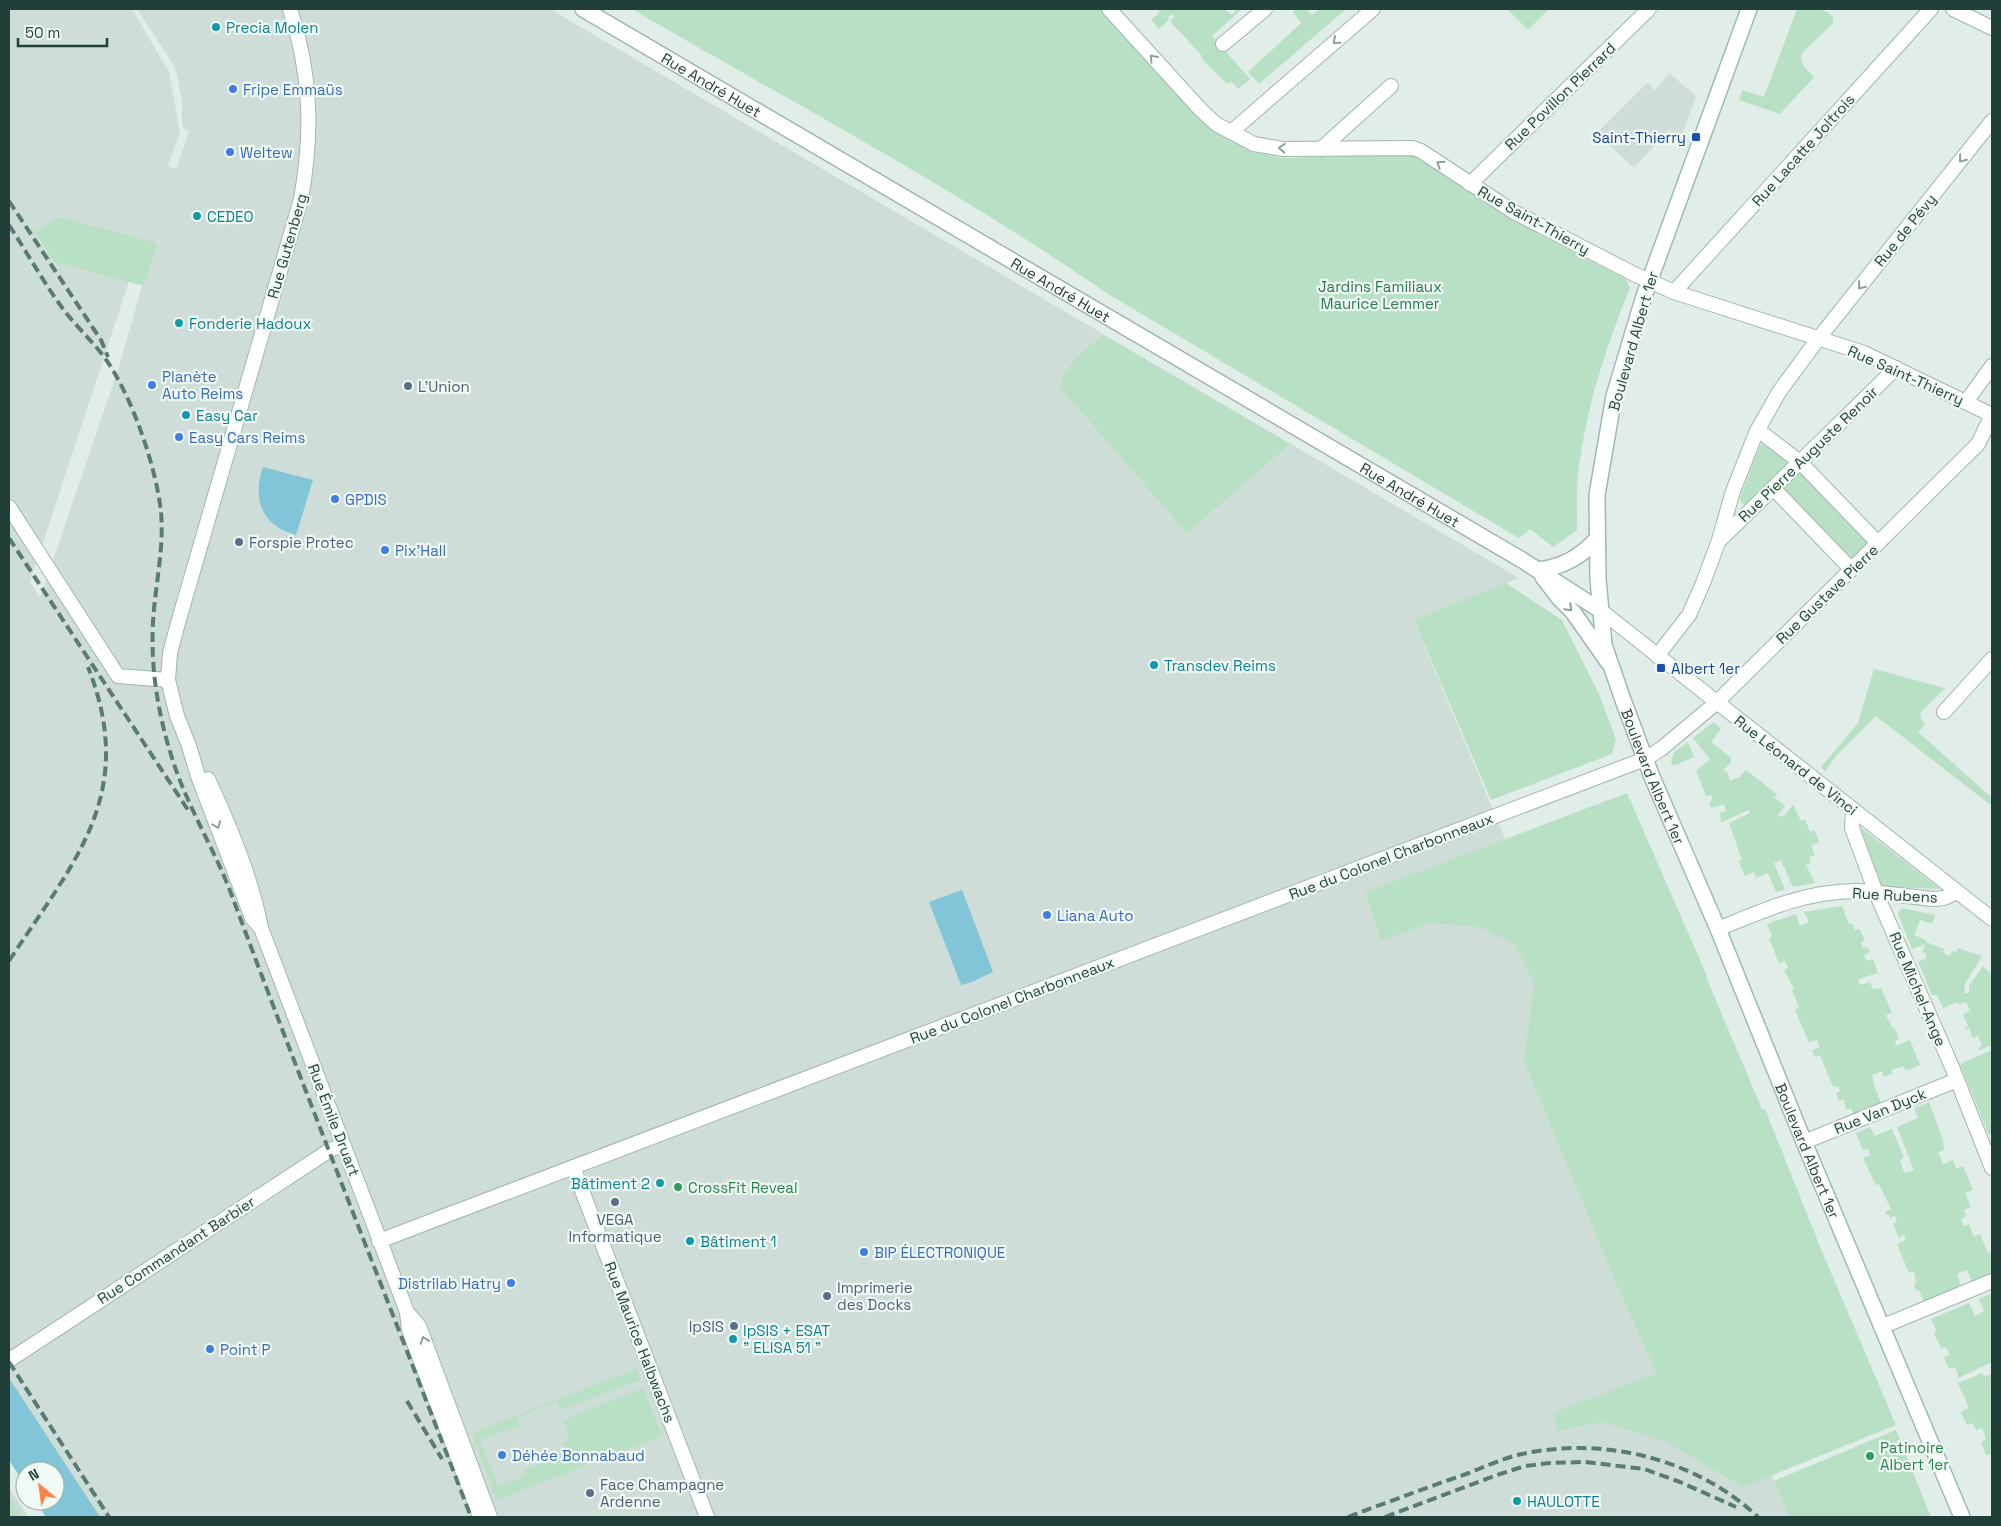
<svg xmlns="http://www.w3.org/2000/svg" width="2001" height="1526" font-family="'Space Grotesk',sans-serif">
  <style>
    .built { fill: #ceddd7; fill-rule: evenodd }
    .green { fill: #b7e0c5 }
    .water { fill: #82c5d8 }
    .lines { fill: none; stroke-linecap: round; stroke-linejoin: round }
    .minor-casing { stroke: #a2b5b0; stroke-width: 16 }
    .tertiary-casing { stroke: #a2b5b0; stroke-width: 18 }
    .secondary-casing { stroke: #9dbab1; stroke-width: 18 }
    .minor { stroke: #fff; stroke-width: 14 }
    .tertiary { stroke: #fff; stroke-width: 15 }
    .secondary { stroke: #fff; stroke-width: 15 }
    .rail { stroke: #597b74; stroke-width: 4; stroke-dasharray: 10 5; stroke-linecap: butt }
    .oneway { stroke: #8f9f9c }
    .culture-dot { fill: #0f9aa8; stroke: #f1f9f5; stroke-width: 2 }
    .shop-dot { fill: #3f7fe0; stroke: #f1f9f5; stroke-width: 2 }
    .transit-dot { fill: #1a4fb4; stroke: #f1f9f5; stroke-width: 2 }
    .service-dot { fill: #5c6f8a; stroke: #f1f9f5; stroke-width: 2 }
    .leisure-dot { fill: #2e9e5b; stroke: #f1f9f5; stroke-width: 2 }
    .labels { text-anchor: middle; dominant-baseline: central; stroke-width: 4.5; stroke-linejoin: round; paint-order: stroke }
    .culture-label { font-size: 15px; fill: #0d838f; stroke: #f1f9f5; text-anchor: start }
    .street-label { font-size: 15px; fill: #1f3f38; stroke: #f1f9f5 }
    .shop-label { font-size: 15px; fill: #366cbe; stroke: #f1f9f5; text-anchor: start }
    .transit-label { font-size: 15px; fill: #164399; stroke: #f1f9f5; text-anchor: end }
    .park-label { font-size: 15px; fill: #257a4b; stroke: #f1f9f5 }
    .service-label { font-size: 15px; fill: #4e5e75; stroke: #f1f9f5; text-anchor: start }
    .leisure-label { font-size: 15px; fill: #27864d; stroke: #f1f9f5; text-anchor: start }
  </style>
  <rect width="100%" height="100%" fill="#e0ede8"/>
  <g class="built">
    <path d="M9 9H132L169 72 180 132 168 166 176 169 189 132 182 126V100L175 67 137 9H550L1519 578 1414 621 1789 1517H68L55 1471 9 1426ZM154 243 119 367 40 598 30 582 136 260Z"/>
    <polygon points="1669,73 1696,96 1680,140 1669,130 1634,168 1597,133 1647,83 1655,90"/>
    <polygon points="9,1487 28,1517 9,1517"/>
  </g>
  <g class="green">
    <path d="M632 9H1100L1189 103 1217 130 1254 152 1282 158 1408 154 1415 155 1432 164 1536 233 1626 279 1630 288C1606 346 1588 402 1579 465 1576 486 1577 508 1577 530L1553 547 1530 529 1519 538 1108 294C957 189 791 102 632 9Z"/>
    <polygon points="1157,9 1225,9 1231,15 1238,9 1242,9 1212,36 1250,79 1238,89 1231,81 1227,84 1201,58 1202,56 1170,21 1174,17 1172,14 1168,17 1169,20 1159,29 1151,20 1160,12"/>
    <polygon points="1297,9 1306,9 1312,15 1319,9 1346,9 1259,84 1248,72 1301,23 1293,12"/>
    <polygon points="1507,9 1549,9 1528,30"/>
    <path d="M1797 9C1809 9 1824 7 1833 17V23L1802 53C1799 64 1807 70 1814 77L1780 114 1739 100 1742 90 1764 97Z"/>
    <polygon points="59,217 157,243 144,286 55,262 35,232"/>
    <path d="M1103 335 1113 341 1290 444 1187 533 1060 387C1066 363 1085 350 1103 335Z"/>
    <polygon points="1765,442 1793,461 1750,504 1745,505 1741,502 1740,498 1760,446"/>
    <polygon points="1801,470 1871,543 1851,561 1781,489"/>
    <polygon points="1506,583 1562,620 1599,694 1616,739 1612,754 1491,800 1414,620"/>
    <polygon points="1874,669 1945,688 1920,713 1921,719 1925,724 1918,732 1992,798 1992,806 1876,716 1837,755 1825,771 1821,767 1858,723"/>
    <polygon points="1714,722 1721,729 1711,742 1731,758 1731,763 1723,770 1727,772 1730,781 1739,777 1746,770 1777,794 1774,797 1785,806 1778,815 1780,817 1785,815 1793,805 1801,821 1805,819 1810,832 1814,830 1819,842 1811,846 1815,855 1809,857 1811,863 1806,865 1815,883 1793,887 1781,860 1774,863 1785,890 1776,892 1768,873 1756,878 1754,872 1745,876 1739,861 1742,860 1729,823 1750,813 1749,810 1721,822 1720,813 1726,811 1724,804 1711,808 1709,802 1713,800 1711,795 1706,796 1696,771 1710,759 1693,738"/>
    <polygon points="1688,742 1694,757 1673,766 1671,761 1674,752"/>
    <polygon points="1627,793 1707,976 1706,977 1762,1109 1765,1109 1823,1254 1896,1425 1743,1487 1667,1442 1603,1422 1556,1431 1555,1412 1657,1373 1623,1299 1524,1061 1534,984 1516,945 1480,927 1430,923 1381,941 1366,892"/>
    <polygon points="1861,828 1940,889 1881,887"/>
    <polygon points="1842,906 1849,924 1853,924 1855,930 1859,929 1865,940 1861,942 1863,948 1867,947 1870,952 1864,955 1866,961 1873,959 1878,973 1858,979 1860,985 1870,982 1873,990 1881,988 1892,1013 1886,1015 1892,1028 1894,1027 1899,1039 1895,1041 1896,1046 1910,1040 1920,1065 1906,1071 1903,1066 1891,1070 1893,1073 1884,1077 1882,1071 1872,1075 1875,1088 1881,1103 1853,1114 1851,1108 1846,1110 1844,1100 1839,1101 1836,1093 1840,1091 1838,1086 1833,1087 1820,1055 1814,1057 1812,1050 1820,1047 1817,1040 1809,1042 1795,1010 1799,1007 1792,990 1794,989 1784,970 1788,968 1785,961 1779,963 1769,938 1772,936 1767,924 1796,914 1800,926 1809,922 1804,912"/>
    <polygon points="1902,908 1935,915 1932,924 1920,920 1914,935 1926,940 1926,942 1944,949 1943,953 1950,956 1952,951 1956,952 1958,948 1982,956 1965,984 1964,993 1969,993 1969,986 1983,966 1990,973 1992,970 1992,1045 1978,1051 1978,1049 1982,1046 1978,1036 1973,1038 1969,1028 1965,1030 1965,1028 1968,1026 1963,1014 1970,1011 1966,1002 1959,1004 1958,1002 1943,1008 1937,995 1932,995 1918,962 1927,958 1925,952 1922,953 1925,944 1912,949 1898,914"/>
    <polygon points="1992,1050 1992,1133 1989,1135 1960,1064"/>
    <polygon points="1929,1102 1943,1140 1944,1150 1938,1152 1943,1164 1953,1160 1956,1169 1963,1166 1973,1190 1965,1193 1971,1207 1964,1210 1966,1217 1961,1219 1964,1226 1969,1224 1974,1237 1980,1234 1988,1253 1992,1251 1992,1274 1972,1282 1967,1270 1957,1274 1961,1287 1924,1302 1919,1290 1916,1291 1914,1285 1916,1283 1914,1271 1909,1273 1897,1244 1906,1240 1904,1235 1899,1238 1893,1223 1897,1222 1895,1216 1890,1218 1889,1215 1887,1215 1885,1212 1891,1209 1879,1184 1876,1185 1863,1158 1871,1155 1868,1149 1863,1150 1856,1133 1870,1127 1875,1136 1892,1129 1904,1158 1900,1160 1904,1173 1914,1170 1897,1127 1918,1118 1914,1108"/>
    <polygon points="1992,1293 1992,1362 1959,1378 1955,1367 1949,1369 1944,1357 1950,1355 1946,1347 1941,1348 1934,1333 1937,1331 1931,1319 1969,1303 1975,1316 1984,1311 1979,1299"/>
    <polygon points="636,1369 640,1380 560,1410 557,1402 517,1417 520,1425 480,1440 498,1486 526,1476 524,1470 558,1457 569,1434 563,1420 643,1388 662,1436 497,1500 472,1433"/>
    <polygon points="1982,1373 1984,1377 1992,1374 1992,1454 1986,1455 1981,1442 1986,1439 1982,1428 1976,1430 1973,1423 1967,1425 1961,1412 1969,1408 1958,1383"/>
    <polygon points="1896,1430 1931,1517 1789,1517 1774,1481"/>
    <polygon points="9,1497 22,1517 9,1517"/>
  </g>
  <g class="water">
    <path d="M263 467 313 480 296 535C261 526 252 498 263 467Z"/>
    <polygon points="962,890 993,972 972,982 961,985 929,902"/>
    <polygon points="9,1378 100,1517 46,1517 35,1501 55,1501 55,1471 25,1471 25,1485 9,1460"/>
  </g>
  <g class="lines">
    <g class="minor-casing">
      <g id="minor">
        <polyline points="1109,9 1200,109 1216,124 1254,144 1283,149 1413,148 1421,151 1514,212 1634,274 1674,292 1864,353 1992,415"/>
        <polyline points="1953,9 1992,28"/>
        <polyline points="1223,44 1265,9"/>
        <polyline points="1231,132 1373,9"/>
        <polyline points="1321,149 1391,86"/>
        <polyline points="1470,184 1649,9"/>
        <polyline points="1674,292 1931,9"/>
        <polyline points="1966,402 1992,366"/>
        <polyline points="1758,430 1800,462 1878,543"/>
        <polyline points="1773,488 1851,569"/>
        <polyline points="9,507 118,676 168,680"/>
        <polyline points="1720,540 1896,368"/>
        <polyline points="1600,610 1992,919"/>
        <polyline points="1657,656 1689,615 1703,583 1719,540 1733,491 1756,433 1779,392 1818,339 1992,121"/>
        <polyline points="1944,712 1992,659"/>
        <path d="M208 779C230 827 251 876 261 928L407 1312 409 1330 480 1517"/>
        <polyline points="1853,810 1852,828 1876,893 1952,1067 1992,1168"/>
        <path d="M261 928 252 918 198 776 189 746 177 716 168 680 170 653 178 623 301 199C313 132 311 73 290 9"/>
        <path d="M1718 929C1764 910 1806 891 1857 891 1883 892 1908 897 1934 899L1944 898 1957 892"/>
        <polyline points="1804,1142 1957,1080"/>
        <polyline points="573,1167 707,1517"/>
        <polyline points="379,1241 1645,759 1661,749 1716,703 1878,543 1978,444 1992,415"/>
        <polyline points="407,1312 419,1326 490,1517"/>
        <polyline points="1881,1327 1992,1281"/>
        <polyline points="11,1359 330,1150 343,1145"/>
      </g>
    </g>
    <g class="tertiary-casing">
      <g id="tertiary">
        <path id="s1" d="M583 9 1522 560 1600 610"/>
        <path d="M1538 570C1563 567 1580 557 1597 539"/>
        <polyline points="1543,577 1559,598 1573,612 1608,662"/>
      </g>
    </g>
    <g class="secondary-casing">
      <g id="secondary">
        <path id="s2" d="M1749 9 1644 296 1614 396 1597 495 1598 579 1604 645 1623 700 1652 777 1718 929 1804 1142 1962 1517"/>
      </g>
    </g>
    <use href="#minor" class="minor"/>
    <use href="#tertiary" class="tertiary"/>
    <use href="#secondary" class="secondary"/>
    <g class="rail">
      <polyline points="9,201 101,340 108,357"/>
      <path d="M9 225C28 254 45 285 66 313 79 329 95 344 107 361 133 399 156 467 161 512 164 544 157 577 154 609 149 661 157 712 173 761 188 808 215 850 232 896 309 1104 392 1310 471 1517"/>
      <polyline points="9,538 188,810"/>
      <path d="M9 961C75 860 138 794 88 667"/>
      <polyline points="9,1362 109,1517"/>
      <polyline points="407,1401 442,1459"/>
      <path d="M1348 1517C1388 1502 1428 1487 1469 1473 1486 1466 1504 1458 1522 1454 1605 1436 1696 1459 1758 1517"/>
      <polyline points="1385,1517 1500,1474 1525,1466 1550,1463 1585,1462 1644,1469 1680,1482 1736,1507"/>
    </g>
  </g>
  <defs><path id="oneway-chevron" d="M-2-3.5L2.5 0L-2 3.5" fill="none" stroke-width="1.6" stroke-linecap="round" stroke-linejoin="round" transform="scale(1.25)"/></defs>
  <g class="oneway">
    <use href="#oneway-chevron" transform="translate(1336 41) rotate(139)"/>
    <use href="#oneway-chevron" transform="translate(1153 58) rotate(-132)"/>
    <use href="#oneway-chevron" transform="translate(1282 148) rotate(-176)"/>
    <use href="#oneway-chevron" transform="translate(1962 159) rotate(129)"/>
    <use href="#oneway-chevron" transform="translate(1440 164) rotate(-146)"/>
    <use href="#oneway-chevron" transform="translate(1861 286) rotate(129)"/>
    <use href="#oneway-chevron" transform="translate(1569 608) rotate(45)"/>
    <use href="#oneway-chevron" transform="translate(217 825) rotate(69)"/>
    <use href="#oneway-chevron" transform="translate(424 1340) rotate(-110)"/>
  </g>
  <g class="culture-dot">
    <circle cx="216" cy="27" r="5"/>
    <circle cx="197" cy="216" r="5"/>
    <circle cx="179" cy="323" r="5"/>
    <circle cx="186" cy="415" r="5"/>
    <circle cx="1154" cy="665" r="5"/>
    <circle cx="660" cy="1183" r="5"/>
    <circle cx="690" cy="1241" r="5"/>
    <circle cx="733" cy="1339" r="5"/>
    <circle cx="1517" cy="1501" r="5"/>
  </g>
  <g class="shop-dot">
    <circle cx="233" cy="89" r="5"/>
    <circle cx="230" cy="152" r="5"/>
    <circle cx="152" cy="385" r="5"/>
    <circle cx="179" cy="437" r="5"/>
    <circle cx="335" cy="499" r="5"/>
    <circle cx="385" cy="550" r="5"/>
    <circle cx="1047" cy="915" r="5"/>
    <circle cx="864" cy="1252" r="5"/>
    <circle cx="511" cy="1283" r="5"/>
    <circle cx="210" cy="1349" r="5"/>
    <circle cx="502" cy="1455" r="5"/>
  </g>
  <g class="transit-dot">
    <rect x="1691" y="132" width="10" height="10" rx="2.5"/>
    <rect x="1656" y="663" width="10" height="10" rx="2.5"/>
  </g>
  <g class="service-dot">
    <circle cx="408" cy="386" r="5"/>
    <circle cx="239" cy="542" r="5"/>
    <circle cx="615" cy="1202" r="5"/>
    <circle cx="827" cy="1296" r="5"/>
    <circle cx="734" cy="1326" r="5"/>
    <circle cx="590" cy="1493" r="5"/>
  </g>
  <g class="leisure-dot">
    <circle cx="678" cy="1187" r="5"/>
    <circle cx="1870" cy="1456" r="5"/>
  </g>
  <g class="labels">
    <g class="culture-label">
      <text x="226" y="27">Precia Molen</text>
      <text x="207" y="216">CEDEO</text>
      <text x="189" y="323">Fonderie Hadoux</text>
      <text x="196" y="415">Easy Car</text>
      <text x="1164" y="665">Transdev Reims</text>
      <text x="650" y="1183" text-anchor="end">Bâtiment 2</text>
      <text x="700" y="1241">Bâtiment 1</text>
      <text x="743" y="1330">IpSIS + ESAT<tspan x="743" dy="17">" ELISA 51 "</tspan></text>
      <text x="1527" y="1501">HAULOTTE</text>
    </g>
    <g class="street-label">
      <text stroke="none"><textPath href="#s1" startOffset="149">Rue André Huet</textPath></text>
      <text transform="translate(1560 96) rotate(-44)">Rue Povillon Pierrard</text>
      <text transform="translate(1803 150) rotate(-48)">Rue Lacatte Joltrois</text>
      <text transform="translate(1534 220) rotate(29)">Rue Saint-Thierry</text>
      <text transform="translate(1905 230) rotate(-51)">Rue de Pévy</text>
      <text transform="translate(287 246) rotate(-74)">Rue Gutenberg</text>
      <text stroke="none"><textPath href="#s1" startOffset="554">Rue André Huet</textPath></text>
      <text transform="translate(1633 341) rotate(-74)">Boulevard Albert 1er</text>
      <text transform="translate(1906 375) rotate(24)">Rue Saint-Thierry</text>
      <text transform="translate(1808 454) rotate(-44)">Rue Pierre Auguste Renoir</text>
      <text stroke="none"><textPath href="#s1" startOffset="959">Rue André Huet</textPath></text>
      <text transform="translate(1827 594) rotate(-44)">Rue Gustave Pierre</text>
      <text transform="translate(1796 765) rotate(38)">Rue Léonard de Vinci</text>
      <text stroke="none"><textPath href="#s2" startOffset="801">Boulevard Albert 1er</textPath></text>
      <text transform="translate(1391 856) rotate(-21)">Rue du Colonel Charbonneaux</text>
      <text transform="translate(1895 895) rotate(3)">Rue Rubens</text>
      <text transform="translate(1918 989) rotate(67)">Rue Michel-Ange</text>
      <text transform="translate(1012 1000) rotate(-21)">Rue du Colonel Charbonneaux</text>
      <text transform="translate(1880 1111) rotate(-22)">Rue Van Dyck</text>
      <text transform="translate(334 1120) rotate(69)">Rue Émile Druart</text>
      <text stroke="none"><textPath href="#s2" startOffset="1206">Boulevard Albert 1er</textPath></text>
      <text transform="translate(176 1250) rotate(-33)">Rue Commandant Barbier</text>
      <text transform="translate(640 1342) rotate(69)">Rue Maurice Halbwachs</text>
    </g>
    <g class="shop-label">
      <text x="243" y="89">Fripe Emmaüs</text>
      <text x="240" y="152">Weltew</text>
      <text x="162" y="376">Planète<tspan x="162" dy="17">Auto Reims</tspan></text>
      <text x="189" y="437">Easy Cars Reims</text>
      <text x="345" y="499">GPDIS</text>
      <text x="395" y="550">Pix'Hall</text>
      <text x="1057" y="915">Liana Auto</text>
      <text x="874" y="1252">BIP ÉLECTRONIQUE</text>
      <text x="501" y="1283" text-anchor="end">Distrilab Hatry</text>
      <text x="220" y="1349">Point P</text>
      <text x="512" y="1455">Déhée Bonnabaud</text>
    </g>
    <g class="transit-label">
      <text x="1686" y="137">Saint-Thierry</text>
      <text x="1671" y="668" text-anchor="start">Albert 1er</text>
    </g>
    <g class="park-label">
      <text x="1380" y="286">Jardins Familiaux<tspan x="1380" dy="17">Maurice Lemmer</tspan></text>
    </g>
    <g class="service-label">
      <text x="418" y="386">L'Union</text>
      <text x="249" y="542">Forspie Protec</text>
      <text x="615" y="1219" text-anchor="middle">VEGA<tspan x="615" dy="17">Informatique</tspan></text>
      <text x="837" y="1287">Imprimerie<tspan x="837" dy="17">des Docks</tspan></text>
      <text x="724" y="1326" text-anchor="end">IpSIS</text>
      <text x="600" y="1484">Face Champagne<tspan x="600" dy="17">Ardenne</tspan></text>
    </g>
    <g class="leisure-label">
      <text x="688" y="1187">CrossFit Reveal</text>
      <text x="1880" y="1447">Patinoire<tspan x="1880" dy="17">Albert 1er</tspan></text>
    </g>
  </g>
  <rect width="2001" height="1526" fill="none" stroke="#1f3f38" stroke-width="20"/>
  <g transform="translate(40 1486) rotate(331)"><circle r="24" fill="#f1f9f5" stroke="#9dafa9"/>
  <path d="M0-4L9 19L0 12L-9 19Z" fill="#ff844c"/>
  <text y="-8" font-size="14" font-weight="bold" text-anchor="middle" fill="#1f3f38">N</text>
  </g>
  <path d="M18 38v8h89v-8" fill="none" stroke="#1f3f38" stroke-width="2.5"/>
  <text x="25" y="38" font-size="15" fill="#1f3f38" stroke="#f1f9f5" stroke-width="4" paint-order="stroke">50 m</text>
</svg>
